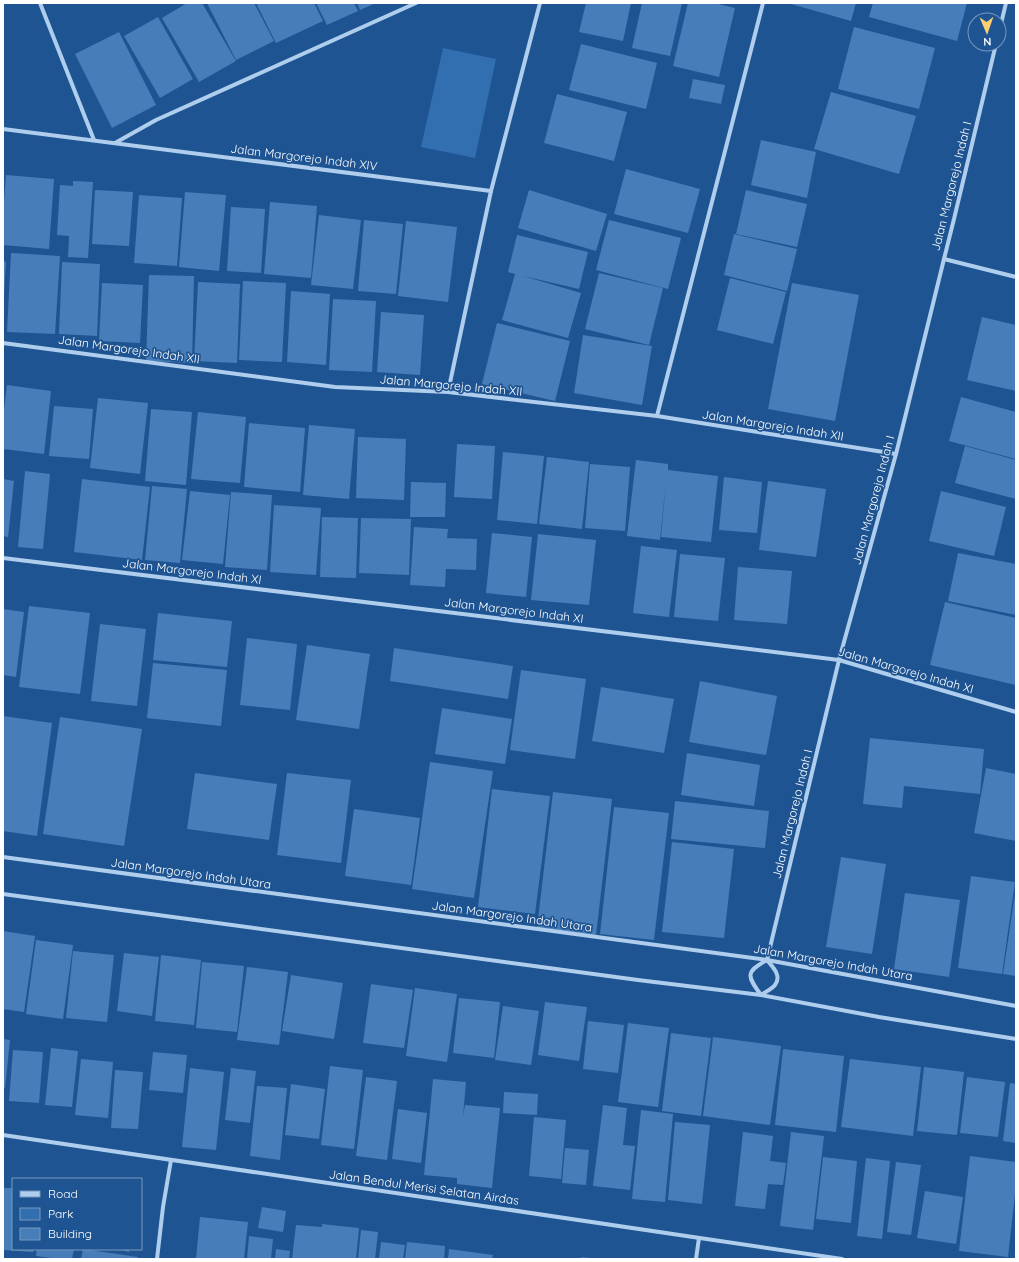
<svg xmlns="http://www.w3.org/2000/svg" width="1019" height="1262" font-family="Quicksand,sans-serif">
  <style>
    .green { fill: #316fb0 }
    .building { fill: #477eb9 }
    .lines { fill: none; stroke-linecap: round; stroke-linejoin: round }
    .street { stroke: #afceee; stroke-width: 4 }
    .labels { text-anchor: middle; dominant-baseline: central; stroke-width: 3.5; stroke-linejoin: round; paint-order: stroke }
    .street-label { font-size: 12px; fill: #fff; stroke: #1e5492 }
  </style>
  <rect width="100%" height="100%" fill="#1e5492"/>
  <polygon class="green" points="443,48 496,59 475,158 421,147"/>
  <g class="building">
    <polygon points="187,3 202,3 236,61 199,82 162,18"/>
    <polygon points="207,3 254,3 274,41 236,60"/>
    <polygon points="256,3 314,3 323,21 276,43"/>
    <polygon points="316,3 354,3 358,11 327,25"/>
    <polygon points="357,3 376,3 360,10"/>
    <polygon points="586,3 631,3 623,41 579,32"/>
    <polygon points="642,3 682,3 670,56 632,48"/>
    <polygon points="688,3 714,3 735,8 719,77 673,66"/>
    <polygon points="792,3 856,3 851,21 791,4"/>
    <polygon points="873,3 967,3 957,41 869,17"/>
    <polygon points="158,17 193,79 160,98 124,36"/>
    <polygon points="854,27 935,48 919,109 838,89"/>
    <polygon points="119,32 156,105 112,128 75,54"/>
    <polygon points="581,44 657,63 646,109 569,90"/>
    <polygon points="693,79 725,85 721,104 689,98"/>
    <polygon points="831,92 916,116 899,174 814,149"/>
    <polygon points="557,94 627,112 614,161 544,143"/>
    <polygon points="761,140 816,152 807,198 751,185"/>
    <polygon points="626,169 700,189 688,233 614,214"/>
    <polygon points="6,175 54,179 49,249 3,245 3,214"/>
    <polygon points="73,181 93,182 88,258 68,257 69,236 57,235 60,185 73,186"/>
    <polygon points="95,190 133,192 129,246 92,244"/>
    <polygon points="529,190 607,214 596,251 518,228"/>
    <polygon points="746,190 807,204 797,247 736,234"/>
    <polygon points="185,192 226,195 219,271 179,267"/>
    <polygon points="139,195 182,198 177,266 134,263"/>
    <polygon points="270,202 317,206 311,278 264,274"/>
    <polygon points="231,207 265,209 261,273 227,271"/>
    <polygon points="319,215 361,220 353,289 311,285"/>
    <polygon points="364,220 403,224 396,294 358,291"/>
    <polygon points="609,220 681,238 668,289 596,270"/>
    <polygon points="406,221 457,227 448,302 398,296"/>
    <polygon points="734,234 797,249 787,291 724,275"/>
    <polygon points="517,235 588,252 579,289 523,276 581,293 568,338 502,320 515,274 508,272"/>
    <polygon points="11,253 60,256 55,334 7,332"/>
    <polygon points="3,261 6,262 4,295 3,295"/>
    <polygon points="62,262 100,264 97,336 59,334"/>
    <polygon points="599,273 663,288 649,345 585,329"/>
    <polygon points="149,275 194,276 192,363 146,361"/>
    <polygon points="730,278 786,292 773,344 717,330"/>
    <polygon points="243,281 286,283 282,362 239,360"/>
    <polygon points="198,282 240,284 237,363 194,361"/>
    <polygon points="102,283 143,285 140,343 99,341"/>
    <polygon points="792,283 859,295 835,421 768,409"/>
    <polygon points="291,291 330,294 326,365 287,362"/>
    <polygon points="333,299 376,301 372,372 329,370"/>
    <polygon points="381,312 424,315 420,375 377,372"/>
    <polygon points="982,317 1016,325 1016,391 967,380"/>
    <polygon points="497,323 570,341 555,401 482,384"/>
    <polygon points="583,335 652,346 642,405 574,393"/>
    <polygon points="7,385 51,391 44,454 3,449 3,417"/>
    <polygon points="961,397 1016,412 1016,459 949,441"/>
    <polygon points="98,398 148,403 140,474 90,468"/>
    <polygon points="54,406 93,409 89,459 49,456"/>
    <polygon points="151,409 192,412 186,485 145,481"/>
    <polygon points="198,412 246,417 240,483 191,479"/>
    <polygon points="249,423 305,428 300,492 244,487"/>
    <polygon points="309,425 355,429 349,499 303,495"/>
    <polygon points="358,437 406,439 404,500 356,498"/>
    <polygon points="457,444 495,446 492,499 454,497"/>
    <polygon points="965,446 1016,460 1016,499 955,483"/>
    <polygon points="503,452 544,456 537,524 497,520"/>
    <polygon points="547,457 589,462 582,529 539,524"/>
    <polygon points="636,460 668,464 668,470 718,476 711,542 661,537 666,481 660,540 627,536"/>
    <polygon points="590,464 630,467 625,531 585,528"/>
    <polygon points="25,471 50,474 43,549 18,547"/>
    <polygon points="724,477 762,482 757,533 719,530"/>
    <polygon points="3,479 14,481 8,537 3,536"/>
    <polygon points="82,479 150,487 142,560 74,552"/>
    <polygon points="768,481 826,489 816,557 759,550"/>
    <polygon points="411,482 446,483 445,517 410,517"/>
    <polygon points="152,486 187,489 180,563 145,560"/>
    <polygon points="190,491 230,495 223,564 182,560"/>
    <polygon points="941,491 1006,507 994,556 929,541"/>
    <polygon points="231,492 272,495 267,570 225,567"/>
    <polygon points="274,505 321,508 316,575 270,572"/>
    <polygon points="322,517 358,518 356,578 320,577"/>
    <polygon points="361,518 411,519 409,575 359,573"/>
    <polygon points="414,527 448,529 447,538 477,539 476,570 446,569 445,587 410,585"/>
    <polygon points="492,533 532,537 526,597 486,593"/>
    <polygon points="538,534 596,540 589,605 531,600"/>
    <polygon points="641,546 677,550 669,617 633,613"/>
    <polygon points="958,553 1016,564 1016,615 948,601"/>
    <polygon points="680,554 725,558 718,621 674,617"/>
    <polygon points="738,567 792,571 787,624 734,620"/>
    <polygon points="945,602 1016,618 1016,685 930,665"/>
    <polygon points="29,606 90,613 80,694 19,687"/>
    <polygon points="3,609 24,612 16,677 3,675"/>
    <polygon points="158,613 232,621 227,667 153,660"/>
    <polygon points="100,624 146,629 137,706 91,701"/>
    <polygon points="247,638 297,644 290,710 240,705"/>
    <polygon points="307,645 370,654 359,729 296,720"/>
    <polygon points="394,648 513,666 508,699 390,681"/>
    <polygon points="153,663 227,670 221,726 147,718"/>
    <polygon points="521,670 586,679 575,759 510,750"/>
    <polygon points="700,681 777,696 766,755 689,742"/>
    <polygon points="601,687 674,699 664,753 592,741"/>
    <polygon points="442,708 512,719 505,764 435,754"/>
    <polygon points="3,716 52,723 37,836 3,831"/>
    <polygon points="60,717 142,729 124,846 43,834"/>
    <polygon points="870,738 984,749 980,794 904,786 902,808 863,804"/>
    <polygon points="687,753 760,765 754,806 681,795"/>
    <polygon points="430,762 493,771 474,898 412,889"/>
    <polygon points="986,768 1016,774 1016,841 974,833"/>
    <polygon points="195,773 277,784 269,840 187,829"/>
    <polygon points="287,773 351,780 341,863 277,855"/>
    <polygon points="492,789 550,796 535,914 478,907"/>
    <polygon points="553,792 612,799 596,935 537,928"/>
    <polygon points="675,801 769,811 765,848 671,839"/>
    <polygon points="614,807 669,813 654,940 600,934"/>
    <polygon points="354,809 420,818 411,885 345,876"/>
    <polygon points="672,842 734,849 724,938 662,932"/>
    <polygon points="841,857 886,864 872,954 826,947"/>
    <polygon points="971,876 1015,882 1002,974 958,968"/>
    <polygon points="905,893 960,900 949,977 894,969"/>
    <polygon points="1015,894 1016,894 1016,976 1003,974"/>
    <polygon points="3,931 35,936 24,1012 3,1009"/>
    <polygon points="36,940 73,945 63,1019 26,1014"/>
    <polygon points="73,951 114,955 107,1022 66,1018"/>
    <polygon points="124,953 159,957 152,1016 117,1011"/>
    <polygon points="161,955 201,960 194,1025 155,1021"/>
    <polygon points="202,962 244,966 237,1032 196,1028"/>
    <polygon points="247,967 288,972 279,1045 237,1040"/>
    <polygon points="291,975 343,983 334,1039 282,1031"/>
    <polygon points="371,984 413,990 404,1048 363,1043"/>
    <polygon points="415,988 457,994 447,1062 406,1056"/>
    <polygon points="459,998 500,1002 494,1058 453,1053"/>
    <polygon points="545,1002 587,1007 579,1061 538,1055"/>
    <polygon points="503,1006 539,1011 531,1065 495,1060"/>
    <polygon points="588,1021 624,1025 618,1073 583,1069"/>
    <polygon points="628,1023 669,1028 658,1107 618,1102"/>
    <polygon points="671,1033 711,1038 701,1116 662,1111"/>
    <polygon points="713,1037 781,1046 770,1125 703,1116"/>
    <polygon points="3,1039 10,1040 5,1088 3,1087"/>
    <polygon points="51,1048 78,1051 72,1107 45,1105"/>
    <polygon points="783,1049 844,1056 836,1132 775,1125"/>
    <polygon points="13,1050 43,1052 39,1103 9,1101"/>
    <polygon points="153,1052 187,1055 183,1093 149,1090"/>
    <polygon points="81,1059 113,1062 108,1118 75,1115"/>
    <polygon points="850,1059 921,1067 913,1136 841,1127"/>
    <polygon points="330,1066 363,1070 354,1149 321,1145"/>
    <polygon points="924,1067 964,1072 957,1135 917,1131"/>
    <polygon points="190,1068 224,1072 216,1150 182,1147"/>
    <polygon points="231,1068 256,1071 250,1123 225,1120"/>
    <polygon points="115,1070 143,1072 138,1129 111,1128"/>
    <polygon points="366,1077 397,1081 387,1160 356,1156"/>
    <polygon points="967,1077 1005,1082 998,1137 960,1133"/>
    <polygon points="433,1079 466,1082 463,1116 465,1105 500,1108 492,1188 457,1184 457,1178 424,1175"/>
    <polygon points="1010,1083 1016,1084 1016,1143 1003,1141"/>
    <polygon points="291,1084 325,1089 319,1139 285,1135"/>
    <polygon points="257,1086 287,1088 280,1160 250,1156"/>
    <polygon points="504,1092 538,1094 537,1115 503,1113"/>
    <polygon points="603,1105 627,1108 623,1145 635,1146 630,1190 593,1186"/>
    <polygon points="398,1109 427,1113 421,1163 392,1159"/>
    <polygon points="641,1110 673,1114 665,1202 632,1199"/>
    <polygon points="534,1117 566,1120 561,1179 529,1176"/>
    <polygon points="675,1122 710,1125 702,1204 668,1200"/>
    <polygon points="743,1132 773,1136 770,1161 786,1163 783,1185 768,1184 765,1209 735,1206"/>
    <polygon points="791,1132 824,1136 813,1230 780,1226"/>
    <polygon points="565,1148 589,1150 586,1185 562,1183"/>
    <polygon points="970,1156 1016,1162 1016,1185 1008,1257 959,1251"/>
    <polygon points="823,1157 857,1161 851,1223 816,1219"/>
    <polygon points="866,1158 890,1161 882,1239 857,1236"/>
    <polygon points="896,1162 921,1165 911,1235 887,1232"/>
    <polygon points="3,1188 13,1188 13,1249 34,1249 33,1252 3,1250"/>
    <polygon points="925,1191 963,1197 956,1244 917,1238"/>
    <polygon points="262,1207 286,1211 283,1232 258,1228"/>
    <polygon points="200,1217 248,1222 244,1259 223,1258 223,1259 196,1259"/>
    <polygon points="322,1224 359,1228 356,1259 292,1259 296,1225 322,1227"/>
    <polygon points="361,1230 378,1232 375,1259 358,1259"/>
    <polygon points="249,1236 273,1239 271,1259 247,1259"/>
    <polygon points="381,1242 405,1245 403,1259 379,1259"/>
    <polygon points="407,1242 445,1246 444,1259 405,1259"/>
    <polygon points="37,1249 74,1249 72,1259 59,1259 36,1256"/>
    <polygon points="83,1249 138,1257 137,1259 81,1259"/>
    <polygon points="117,1249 129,1249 129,1252"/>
    <polygon points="276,1249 290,1251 289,1259 275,1259"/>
    <polygon points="449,1249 493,1255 492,1259 448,1259"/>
    <polygon points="581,1257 591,1258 591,1259 581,1259"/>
  </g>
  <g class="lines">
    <g class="street">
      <polyline points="40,3 94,140"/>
      <polyline points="999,32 1006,3"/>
      <polyline points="3,129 491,191"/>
      <polyline points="115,143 156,120 416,3"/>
      <polyline points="944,259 1016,277"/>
      <polyline points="3,343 335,387 448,392 657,416 896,454"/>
      <polyline points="448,392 491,191 540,3"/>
      <polyline points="657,416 763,3"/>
      <polyline points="3,558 839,660 1016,712"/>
      <polyline points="3,857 767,960 1016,1006"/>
      <polyline points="3,894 638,980 761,995 879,1017 1016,1039"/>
      <path d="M767 960C773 967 782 976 775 985 772 989 765 992 761 995 747 976 745 972 767 960L839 660 896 454 944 259 954 219 996 44"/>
      <polyline points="3,1135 842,1259"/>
      <polyline points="157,1259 163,1207 171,1160"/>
      <polyline points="696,1259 699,1238"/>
    </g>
  </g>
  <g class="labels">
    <g class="street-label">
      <text transform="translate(304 157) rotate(7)">Jalan Margorejo Indah XIV</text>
      <text transform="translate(951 186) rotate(-76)">Jalan Margorejo Indah I</text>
      <text transform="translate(129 349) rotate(8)">Jalan Margorejo Indah XII</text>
      <text transform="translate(451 385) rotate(5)">Jalan Margorejo Indah XII</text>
      <text transform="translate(773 425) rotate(9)">Jalan Margorejo Indah XII</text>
      <text transform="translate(873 500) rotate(-75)">Jalan Margorejo Indah I</text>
      <text transform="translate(192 571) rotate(7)">Jalan Margorejo Indah XI</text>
      <text transform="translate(514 610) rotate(7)">Jalan Margorejo Indah XI</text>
      <text transform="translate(906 670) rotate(16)">Jalan Margorejo Indah XI</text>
      <text transform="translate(792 814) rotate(-76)">Jalan Margorejo Indah I</text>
      <text transform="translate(191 873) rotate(8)">Jalan Margorejo Indah Utara</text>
      <text transform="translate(512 916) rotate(8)">Jalan Margorejo Indah Utara</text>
      <text transform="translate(833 962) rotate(10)">Jalan Margorejo Indah Utara</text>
      <text transform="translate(424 1187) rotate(8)">Jalan Bendul Merisi Selatan Airdas</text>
    </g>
  </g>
  <rect width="1019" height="1262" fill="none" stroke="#ffffff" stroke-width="8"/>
  <rect x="12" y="1178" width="130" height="72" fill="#1e5492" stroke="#7898be"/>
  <rect x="20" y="1191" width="20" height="6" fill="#afceee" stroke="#7898be"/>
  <text x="48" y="1198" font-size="12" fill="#ffffff">Road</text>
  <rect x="20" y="1208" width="20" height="12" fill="#316fb0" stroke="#7898be"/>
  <text x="48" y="1218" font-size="12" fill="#ffffff">Park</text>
  <rect x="20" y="1228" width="20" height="12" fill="#477eb9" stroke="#7898be"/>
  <text x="48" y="1238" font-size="12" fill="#ffffff">Building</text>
  <g transform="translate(987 32) rotate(178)"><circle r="19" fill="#1e5492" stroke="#7898be"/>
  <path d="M0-3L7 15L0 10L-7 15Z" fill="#fdcf6f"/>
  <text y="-6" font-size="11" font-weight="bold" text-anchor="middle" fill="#ffffff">N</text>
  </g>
</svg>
